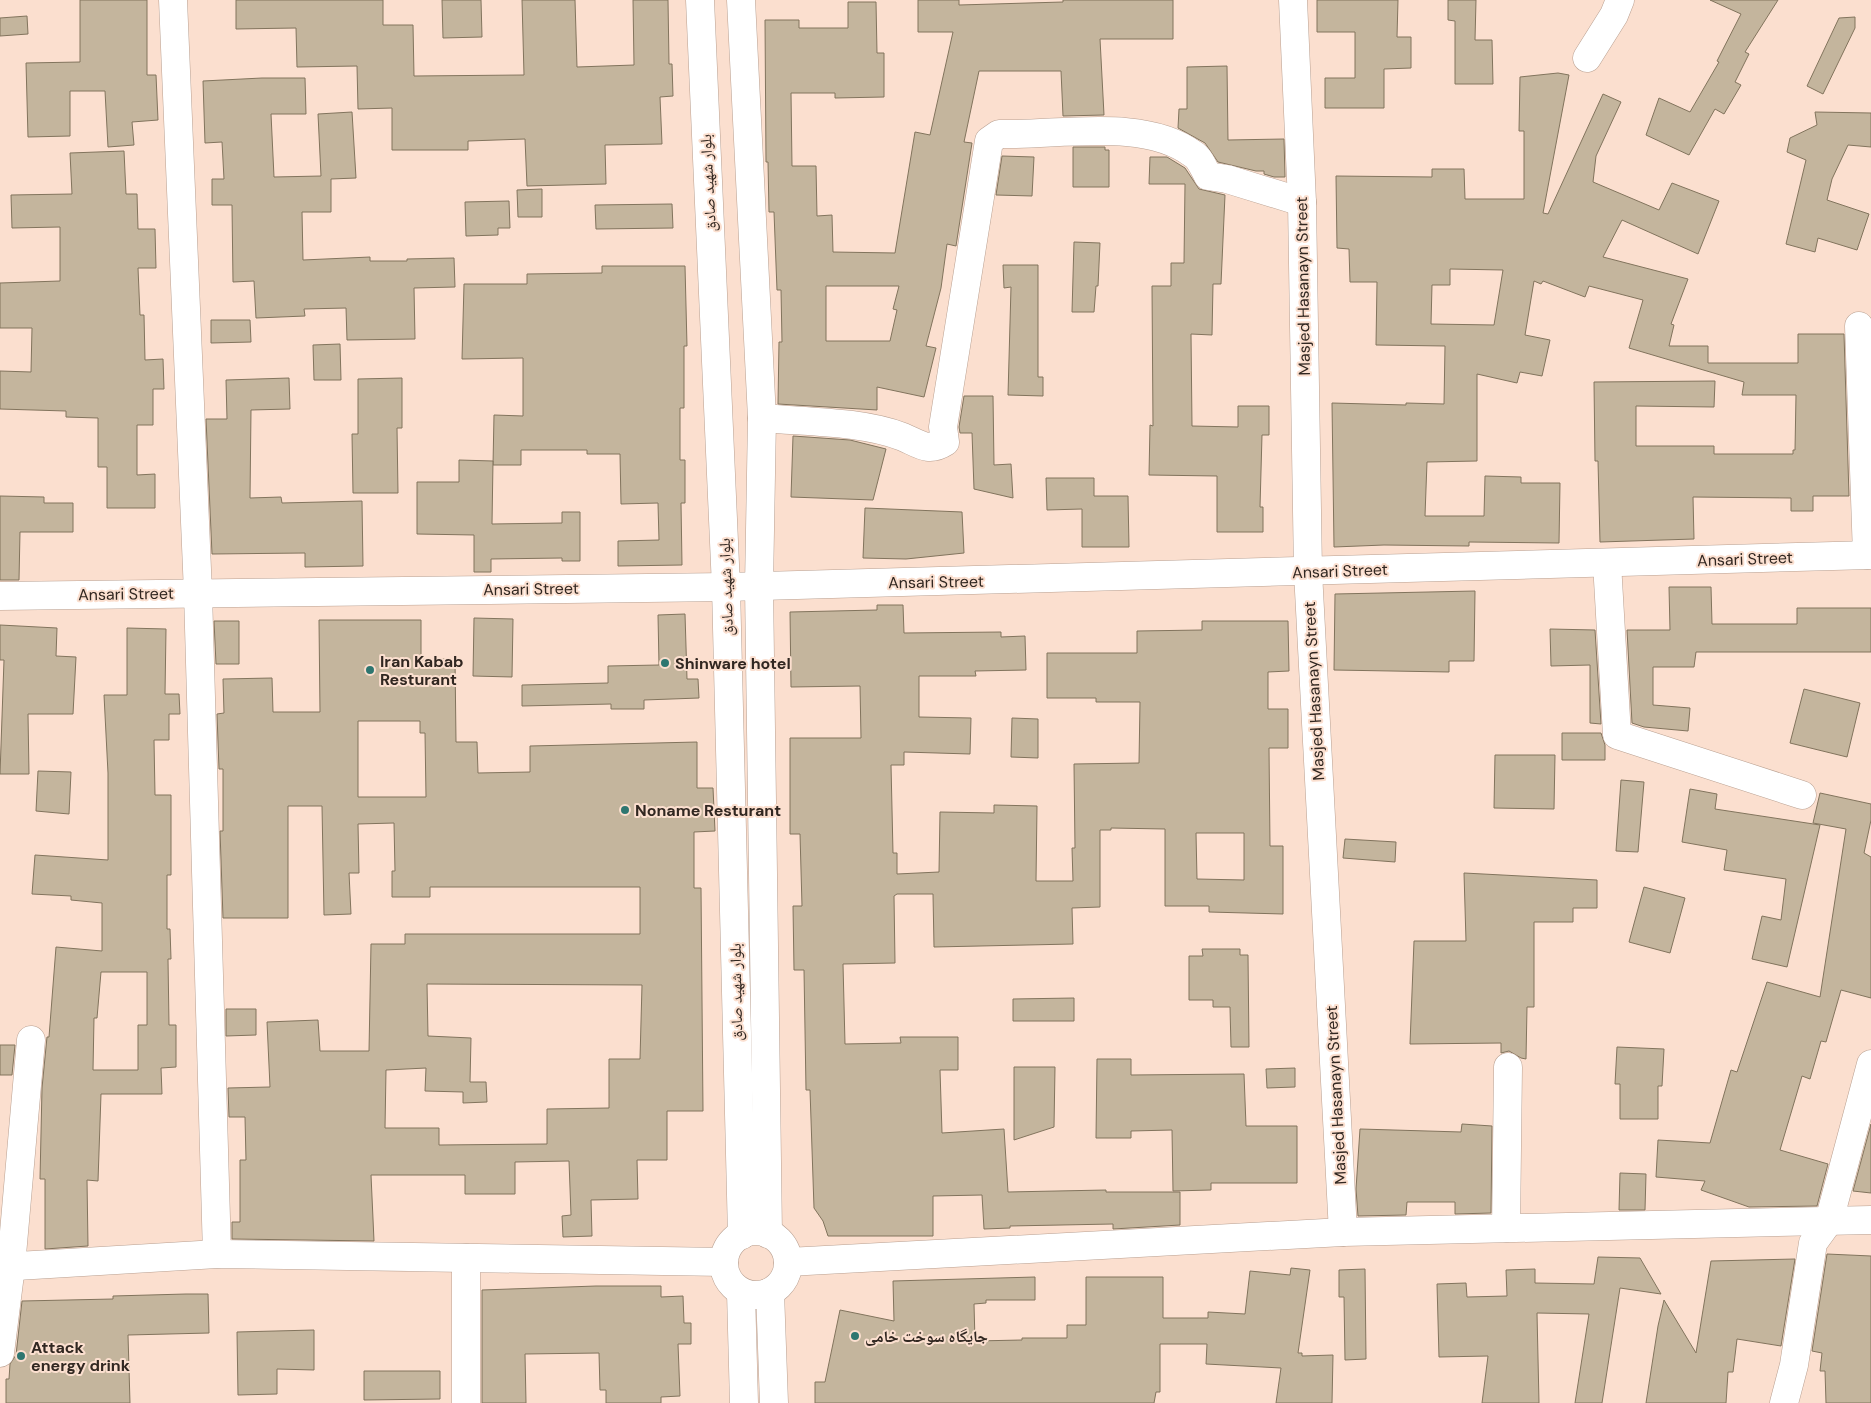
<svg xmlns="http://www.w3.org/2000/svg" width="1871" height="1403" font-family="'DM Sans','Noto Naskh Arabic',sans-serif">
  <style>
    .building { fill: #c4b59d; stroke: #82745d; fill-rule: evenodd }
    .lines { fill: none; stroke-linecap: round; stroke-linejoin: round }
    .minor-casing { stroke: #b9a091; stroke-width: 29 }
    .major-casing { stroke: #b9a091; stroke-width: 29 }
    .minor { stroke: #fff; stroke-width: 28 }
    .major { stroke: #fff; stroke-width: 28 }
    .poi-dot { fill: #2e7670; stroke: #fbdfcf; stroke-width: 2 }
    .labels { text-anchor: middle; dominant-baseline: central; stroke-width: 4; stroke-linejoin: round; paint-order: stroke }
    .street-label { font-size: 16px; fill: #312721; stroke: #fbdfcf }
    .poi-label { font-size: 16px; font-weight: bold; fill: #312721; stroke: #fbdfcf; text-anchor: start }
  </style>
  <rect width="100%" height="100%" fill="#fbdfcf"/>
  <g class="building">
    <polygon points="80,0 147,0 147,75 156,75 158,120 132,122 134,145 108,147 105,91 70,91 70,136 28,137 26,63 80,62"/>
    <polygon points="236,0 383,0 383,25 413,25 414,76 524,75 522,0 575,0 577,67 634,65 633,0 668,0 669,64 672,64 673,96 660,97 662,144 605,145 606,184 527,186 525,139 468,141 468,150 392,150 392,108 358,109 357,66 297,67 296,28 236,29"/>
    <polygon points="442,0 481,0 482,37 443,38"/>
    <path d="M918 0H959V5L1063 2V0H1173V39H1100L1104 115 1063 116 1061 71H979L964 142 972 143 956 246 947 244 941 288 926 346 936 348 924 397 877 387V410L778 404 779 342H782L781 290H777L774 212H769L768 162H766L765 20H799V28H848V2H876L877 53H884V97L835 98V93H791L792 166H816L817 216 832 215 833 252 895 253 915 132 930 135 953 32H918ZM826 286H899L893 309 897 310 890 341H826Z"/>
    <polygon points="1317,0 1398,0 1397,37 1411,37 1411,68 1384,69 1384,108 1325,108 1325,78 1355,78 1355,32 1317,32"/>
    <polygon points="1448,0 1476,0 1475,40 1492,40 1493,84 1455,84 1455,21 1448,20"/>
    <polygon points="1710,0 1778,0 1745,52 1749,54 1735,82 1741,85 1724,114 1715,109 1689,155 1646,135 1659,98 1690,112 1719,62 1717,61 1741,14"/>
    <polygon points="27,16 28,34 0,36 0,18"/>
    <polygon points="1855,17 1855,28 1823,94 1807,86 1839,18"/>
    <polygon points="1227,66 1228,140 1284,139 1285,177 1274,177 1264,174 1264,171 1256,171 1218,162 1205,143 1178,128 1179,109 1187,109 1187,67"/>
    <path d="M1558 73 1569 75 1543 213 1548 214 1603 94 1621 102 1596 156 1593 182 1659 210 1672 183 1719 201 1698 254 1622 220 1603 257 1688 279 1671 324 1674 325 1669 346H1708V363H1798V334H1844L1849 496H1813V511H1791V498L1693 497 1694 539 1600 542 1598 461H1595L1594 382 1715 381 1714 407 1636 406V446H1714V454H1793V450H1795L1796 395H1742L1744 382 1629 348 1643 300 1589 286 1585 297 1543 281 1541 284 1534 281 1525 335 1550 340 1542 376 1520 372 1517 383 1477 374V461L1427 462 1425 516H1484L1485 476 1521 477V483H1560L1559 543 1469 542V546L1384 545 1334 547 1332 403 1406 405V403L1444 404 1445 346 1376 345 1377 282H1350L1349 249 1337 248 1336 176 1432 177V169H1464L1465 199H1524V131H1519L1520 77ZM1450 269 1503 270 1494 325 1431 324 1432 285H1450Z"/>
    <polygon points="262,78 305,78 306,114 271,114 274,177 321,176 318,114 352,112 356,178 331,179 331,212 302,212 303,260 370,257 370,261 407,261 407,259 454,258 455,287 414,288 415,339 347,340 346,308 304,309 305,316 256,318 254,281 233,282 232,205 212,205 212,179 224,179 222,142 205,143 203,81"/>
    <polygon points="1815,112 1871,113 1871,147 1848,145 1832,179 1827,200 1869,214 1857,250 1818,238 1815,252 1786,244 1806,160 1787,152 1790,138 1817,125"/>
    <polygon points="1073,147 1105,147 1105,150 1109,150 1109,187 1073,187"/>
    <polygon points="124,151 126,194 137,194 138,229 155,229 156,268 138,268 140,315 144,315 145,360 163,359 164,389 153,389 153,425 137,425 137,475 155,474 155,508 107,508 107,467 98,467 98,418 66,417 66,411 0,409 0,371 31,372 32,328 0,328 0,283 60,281 60,227 12,228 11,195 72,194 70,153"/>
    <polygon points="1002,156 1034,157 1032,196 996,195"/>
    <polygon points="1150,157 1167,157 1185,168 1199,189 1225,195 1221,284 1213,284 1212,335 1191,334 1192,426 1238,427 1238,406 1269,406 1269,435 1262,435 1260,507 1263,507 1263,532 1217,532 1217,476 1149,475 1150,425 1153,426 1152,286 1171,286 1171,263 1184,263 1185,184 1149,184"/>
    <polygon points="542,189 542,217 518,217 517,190"/>
    <polygon points="509,201 510,228 498,228 498,235 466,236 465,202"/>
    <polygon points="672,204 673,228 596,229 595,205"/>
    <polygon points="1074,242 1100,243 1098,286 1096,286 1094,312 1072,312"/>
    <polygon points="1003,265 1038,265 1038,377 1043,377 1043,396 1008,395 1011,287 1004,288"/>
    <polygon points="602,266 685,266 687,346 684,346 684,408 680,408 680,460 685,460 685,503 681,503 682,565 618,566 618,541 659,540 658,503 621,504 620,454 587,454 587,450 521,450 521,465 493,465 494,415 523,416 523,358 462,359 464,284 527,284 527,274 602,273"/>
    <polygon points="211,320 250,320 251,342 211,343"/>
    <polygon points="340,344 341,380 314,380 313,345"/>
    <polygon points="289,378 290,409 251,410 250,498 281,497 282,503 362,501 363,566 305,567 305,553 212,554 206,419 227,419 226,380"/>
    <polygon points="402,378 402,428 397,428 398,493 353,493 352,434 358,434 358,379"/>
    <polygon points="964,396 993,396 994,465 1011,464 1013,498 974,489 972,433 960,433 959,427"/>
    <polygon points="793,436 850,440 886,449 873,500 791,497"/>
    <polygon points="459,460 493,461 492,524 562,523 562,512 580,512 580,561 562,561 562,558 491,559 491,572 474,572 474,535 417,534 417,482 459,482"/>
    <polygon points="1046,478 1094,478 1094,496 1128,496 1129,547 1082,547 1082,509 1047,510"/>
    <polygon points="0,496 44,497 44,503 73,503 73,532 20,532 19,580 0,580"/>
    <polygon points="865,508 962,512 964,553 906,559 863,558"/>
    <polygon points="1669,587 1711,587 1712,624 1797,624 1797,608 1871,608 1871,652 1696,652 1694,667 1653,667 1653,705 1690,708 1688,731 1644,727 1632,723 1627,630 1670,630"/>
    <polygon points="1475,591 1474,661 1449,661 1449,672 1334,670 1335,594"/>
    <path d="M877 605H903L904 633 1001 632V637L1025 636 1026 670 975 671 976 676H919V717L971 718 970 754 904 752V765H891L893 853H897V874L939 872 940 812 994 813V805L1037 806 1036 881H1073L1072 848H1075L1074 764 1139 763 1140 702H1096V698H1047V653H1137V631L1202 630V621H1288L1289 671 1268 672V709H1288V748H1269L1270 846H1283V914L1209 912V906H1165V829L1111 828V830H1100V907L1072 908 1073 944 934 947 933 894H897L894 896 895 963 843 964 845 1044 901 1043 900 1037H958V1070H940L942 1133 1004 1129 1008 1192 1106 1190V1192H1180V1225L1113 1229V1224L1010 1226V1228L984 1229 982 1195 933 1196V1236H828L823 1221 814 1208 810 1090H806L804 970H794L793 906H802L800 834H790V738H861L860 686 791 687 790 612 877 610ZM1196 833H1244V880L1197 879Z"/>
    <polygon points="685,614 687,679 698,679 699,698 644,700 644,709 611,709 611,704 522,706 522,685 608,683 608,666 659,665 658,615"/>
    <polygon points="474,618 513,619 512,677 473,676"/>
    <path d="M319 620H421V659H455L456 742H477L478 773 530 772V746L697 742V788H713L715 831 694 832V888H701L703 1111H667V1160H637L638 1199 591 1200 592 1236 563 1237 562 1216 571 1215 569 1161 515 1162V1194H465V1175H371L374 1241 232 1239V1222H240V1160H246L245 1117H229L228 1088 270 1087 267 1022 318 1020 320 1051H369L371 944H405V934H640V887H430V897H392V871H395L394 823 358 824 359 873H349L351 914 324 915 322 806H288V918H223L220 831H223V769H219L217 714 224 713 223 679 272 678 273 712H320ZM358 721H420V733H425L426 797H358ZM427 984 642 985 640 1059H609V1108L547 1109V1144L439 1145V1128H385L386 1070 426 1068 425 1091 463 1092V1103L487 1102 486 1082H470L471 1038 428 1036Z"/>
    <polygon points="214,621 239,621 239,664 216,664"/>
    <polygon points="0,625 57,628 56,656 76,657 73,714 28,714 29,774 0,774 4,660 0,660"/>
    <path d="M127 628 166 629 165 694H179L180 714H169V740H154L155 795H171V875H167V929H170L171 959H168L169 1025H176V1067L161 1068 162 1094H101L98 1181 87 1180 88 1246 45 1249V1179H40L42 1088 47 1037H49L56 947 102 951V903L71 900V896L32 894 35 855 108 860V773L104 695H127ZM101 972H147V1025H138V1070H93L94 1018H97Z"/>
    <polygon points="1550,629 1595,630 1601,724 1590,723 1590,665 1551,666"/>
    <polygon points="1804,689 1860,703 1847,757 1790,743"/>
    <polygon points="1012,718 1038,719 1038,758 1011,757"/>
    <polygon points="1562,733 1601,733 1605,745 1605,760 1562,760"/>
    <polygon points="1495,755 1555,755 1554,809 1494,808"/>
    <polygon points="38,771 71,772 69,814 36,811"/>
    <polygon points="1621,780 1644,782 1638,852 1616,851"/>
    <polygon points="1690,789 1717,794 1715,809 1820,825 1787,967 1752,959 1762,916 1781,920 1786,879 1724,870 1727,850 1682,842"/>
    <polygon points="1820,793 1871,804 1871,820 1864,853 1871,857 1871,998 1841,990 1826,1042 1821,1041 1810,1079 1802,1076 1780,1150 1828,1164 1817,1206 1749,1207 1701,1190 1705,1181 1656,1177 1658,1140 1710,1143 1731,1070 1737,1072 1767,982 1820,997 1846,829 1813,823"/>
    <polygon points="1345,839 1396,842 1395,862 1343,858"/>
    <polygon points="1464,873 1597,880 1597,908 1573,908 1573,922 1534,922 1534,1007 1527,1007 1526,1059 1521,1058 1509,1051 1501,1053 1501,1043 1410,1044 1414,941 1466,941"/>
    <polygon points="1644,887 1685,898 1670,953 1629,942"/>
    <polygon points="1202,949 1240,949 1240,955 1248,955 1249,1047 1231,1047 1230,1007 1213,1007 1213,1000 1189,1000 1189,956 1203,956"/>
    <polygon points="1074,998 1074,1021 1013,1021 1013,999"/>
    <polygon points="226,1009 256,1009 256,1035 226,1036"/>
    <polygon points="0,1045 15,1045 12,1075 0,1075"/>
    <polygon points="1617,1047 1664,1049 1662,1086 1658,1086 1658,1119 1620,1119 1620,1084 1615,1084"/>
    <polygon points="1097,1059 1131,1059 1131,1075 1244,1074 1246,1126 1297,1126 1297,1183 1211,1183 1211,1190 1173,1191 1172,1130 1131,1131 1131,1138 1096,1138"/>
    <polygon points="1014,1067 1055,1067 1054,1127 1014,1140"/>
    <polygon points="1295,1068 1295,1087 1267,1088 1266,1069"/>
    <polygon points="1462,1124 1492,1126 1491,1213 1455,1214 1455,1202 1407,1202 1406,1215 1358,1216 1356,1189 1360,1129 1461,1132"/>
    <polygon points="1871,1124 1871,1193 1853,1191"/>
    <polygon points="1620,1173 1646,1174 1645,1210 1619,1210"/>
    <polygon points="1827,1254 1871,1256 1871,1403 1826,1403 1825,1371 1820,1371 1822,1353 1812,1351"/>
    <polygon points="1598,1257 1640,1258 1661,1294 1620,1288 1602,1403 1575,1403 1589,1314 1537,1313 1539,1403 1482,1403 1488,1356 1439,1357 1437,1284 1466,1283 1467,1297 1507,1296 1506,1270 1535,1269 1535,1283 1594,1284"/>
    <polygon points="1795,1259 1781,1346 1737,1339 1733,1372 1728,1372 1726,1403 1646,1403 1658,1326 1664,1300 1696,1353 1711,1261"/>
    <polygon points="1291,1268 1310,1270 1298,1353 1302,1353 1302,1356 1333,1355 1332,1403 1276,1403 1281,1368 1206,1364 1207,1344 1160,1344 1160,1392 1156,1392 1154,1403 815,1403 815,1382 825,1382 840,1310 894,1321 893,1281 1035,1277 1035,1300 986,1300 986,1303 974,1304 975,1341 1022,1340 1022,1338 1067,1338 1067,1325 1086,1325 1086,1277 1163,1277 1163,1318 1208,1318 1208,1312 1245,1314 1250,1271 1290,1275"/>
    <polygon points="1365,1269 1366,1359 1345,1360 1344,1297 1339,1297 1339,1270"/>
    <polygon points="596,1286 661,1286 661,1297 683,1296 684,1323 691,1323 691,1344 678,1344 680,1396 661,1397 661,1403 606,1403 606,1390 600,1390 599,1353 525,1354 526,1403 482,1403 482,1290"/>
    <polygon points="186,1294 208,1294 209,1333 128,1335 130,1403 6,1403 6,1379 9,1379 10,1364 16,1355 22,1301 113,1299 113,1296"/>
    <polygon points="314,1330 314,1370 277,1369 277,1394 238,1395 237,1332"/>
    <polygon points="364,1371 440,1371 440,1399 364,1400"/>
  </g>
  <g class="lines">
    <g class="minor-casing">
      <g id="minor">
        <polyline points="173,0 198,593 217,1254"/>
        <polyline points="1293,0 1302,202 1308,572 1343,1232"/>
        <polyline points="1587,58 1614,15 1620,0"/>
        <polyline points="1859,326 1867,555"/>
        <path d="M762 418C805 422 862 421 903 437 918 443 928 453 945 442L943 427 989 141 999 134C1057 136 1144 117 1193 154 1200 158 1204 169 1208 176L1227 179 1302 202"/>
        <polyline points="1607,563 1617,735 1802,795"/>
        <polyline points="0,596 726,587 1871,555"/>
        <polyline points="1506,1228 1508,1067"/>
        <polyline points="466,1258 466,1403"/>
        <polyline points="788,1262 1343,1232 1871,1220"/>
        <polyline points="0,1267 217,1254 724,1262"/>
        <polyline points="0,1353 11,1266 31,1040"/>
        <polyline points="1784,1403 1794,1365 1813,1243 1829,1221 1871,1064"/>
      </g>
    </g>
    <g class="major-casing">
      <g id="major">
        <polyline points="700,0 726,587 742,1235"/>
        <polyline points="741,0 762,418 759,586 768,1234"/>
        <circle cx="756" cy="1263" r="32"/>
        <polyline points="741,1292 744,1403"/>
        <polyline points="770,1292 774,1403"/>
      </g>
    </g>
    <use href="#minor" class="minor"/>
    <use href="#major" class="major"/>
  </g>
  <g class="poi-dot">
    <circle cx="665" cy="663" r="5"/>
    <circle cx="370" cy="670" r="5"/>
    <circle cx="625" cy="810" r="5"/>
    <circle cx="855" cy="1336" r="5"/>
    <circle cx="21" cy="1356" r="5"/>
  </g>
  <g class="labels">
    <g class="street-label">
      <text transform="translate(708 183) rotate(-93)">بلوار شهید صادق</text>
      <text transform="translate(1303 286) rotate(-91)">Masjed Hasanayn Street</text>
      <text transform="translate(1745 559) rotate(-2)">Ansari Street</text>
      <text transform="translate(1340 571) rotate(-2)">Ansari Street</text>
      <text transform="translate(936 582) rotate(-1)">Ansari Street</text>
      <text transform="translate(726 587) rotate(-92)">بلوار شهید صادق</text>
      <text transform="translate(531 589) rotate(-1)">Ansari Street</text>
      <text transform="translate(126 594) rotate(-1)">Ansari Street</text>
      <text transform="translate(1314 691) rotate(-93)">Masjed Hasanayn Street</text>
      <text transform="translate(736 992) rotate(-91)">بلوار شهید صادق</text>
      <text transform="translate(1336 1095) rotate(-93)">Masjed Hasanayn Street</text>
    </g>
    <g class="poi-label">
      <text x="380" y="661">Iran Kabab<tspan x="380" dy="18">Resturant</tspan></text>
      <text x="675" y="663">Shinware hotel</text>
      <text x="635" y="810">Noname Resturant</text>
      <text x="865" y="1336">جایگاه سوخت خامی</text>
      <text x="31" y="1347">Attack<tspan x="31" dy="18">energy drink</tspan></text>
    </g>
  </g>
</svg>
